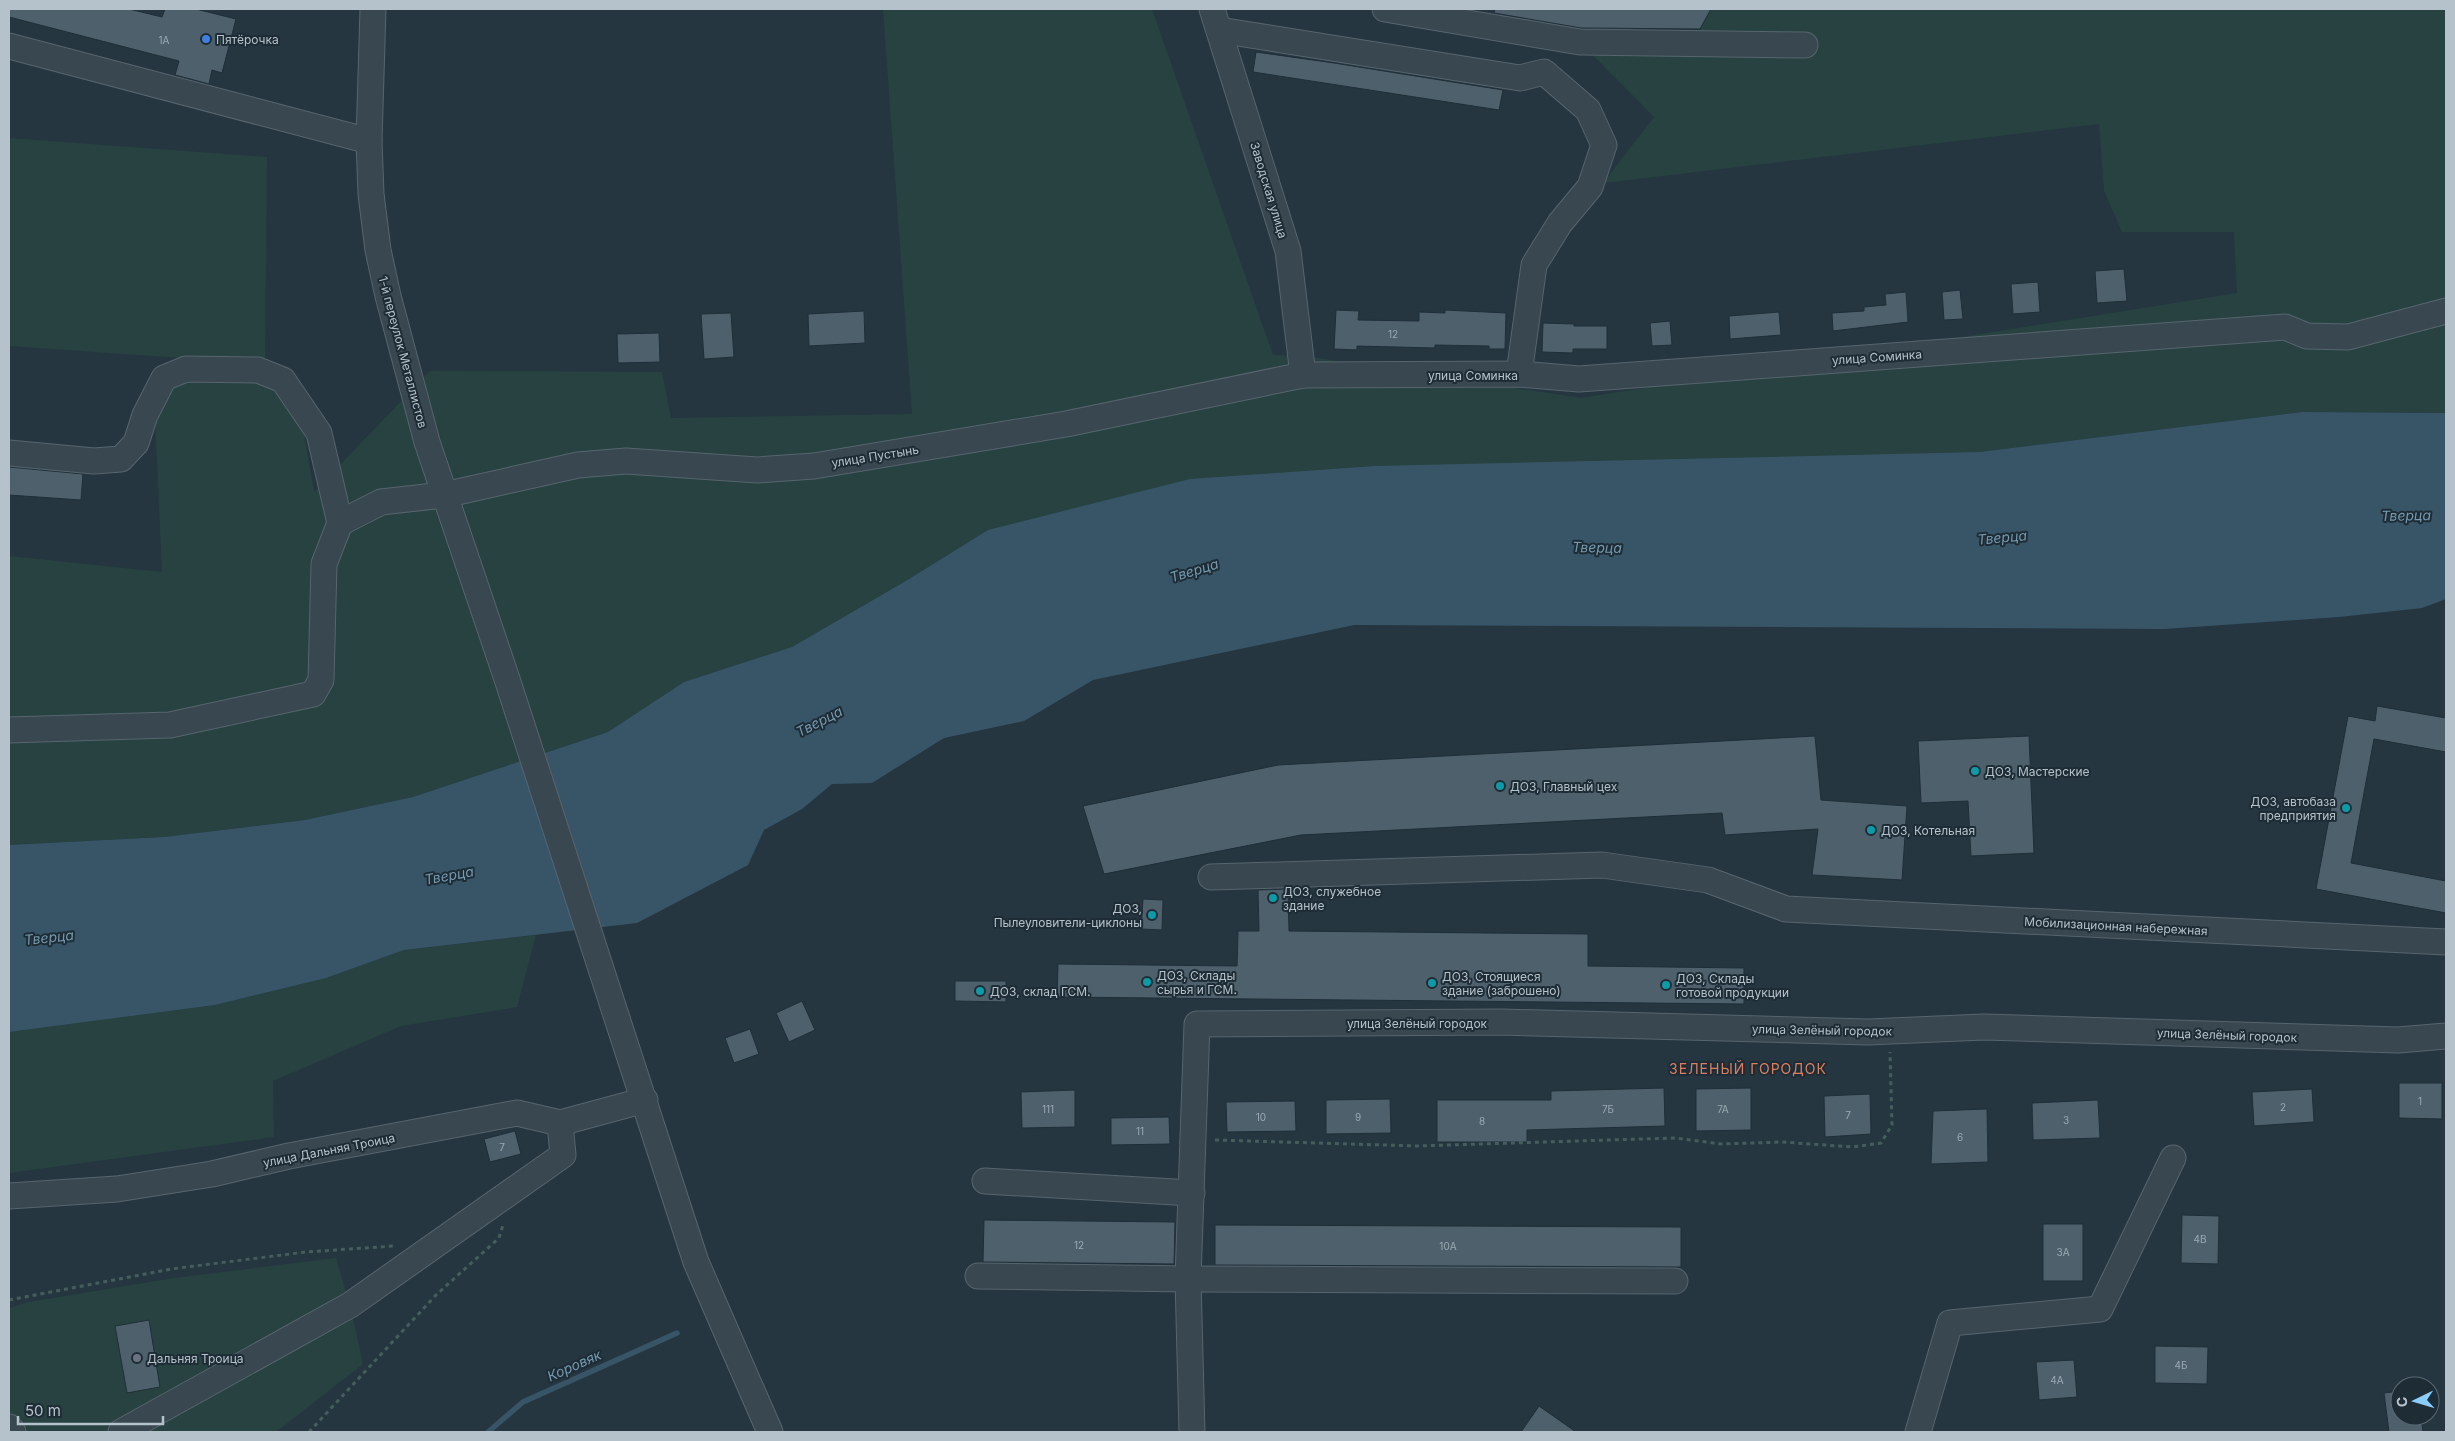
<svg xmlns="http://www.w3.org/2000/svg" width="2455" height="1441" font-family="Inter,sans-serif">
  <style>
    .green { fill: #274240 }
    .water { fill: #385568 }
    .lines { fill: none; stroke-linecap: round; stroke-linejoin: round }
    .stream { stroke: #385568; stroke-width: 5.5 }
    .building { fill: #4d606c; stroke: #202e38 }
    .minor-casing { stroke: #57656e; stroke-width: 27 }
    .path { stroke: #455e5c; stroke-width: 3; stroke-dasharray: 4 4; stroke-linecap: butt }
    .minor { stroke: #394751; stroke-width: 25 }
    .shop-dot { fill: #3f7fe0; stroke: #1e2c36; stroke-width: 2 }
    .culture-dot { fill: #0f9aa8; stroke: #1e2c36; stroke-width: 2 }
    .worship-dot { fill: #6b7280; stroke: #1e2c36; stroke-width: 2 }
    .labels { text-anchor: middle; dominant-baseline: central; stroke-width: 4; stroke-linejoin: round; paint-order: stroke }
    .number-label { font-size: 10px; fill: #9baab3 }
    .poi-label { font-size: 12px; fill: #b5c2cb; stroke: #1e2c36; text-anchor: start }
    .street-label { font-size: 12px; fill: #b5c2cb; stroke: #1e2c36 }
    .water-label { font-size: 14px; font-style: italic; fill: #7599af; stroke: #1e2c36 }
    .neighbourhood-label { font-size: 14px; letter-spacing: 1px; fill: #d97f63; stroke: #1e2c36 }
  </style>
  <rect width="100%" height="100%" fill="#253641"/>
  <g class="green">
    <polygon points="883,9 1152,9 1273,355 1305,356 1581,398 2237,293 2234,232 2122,232 2104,191 2099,124 1603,183 1654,117 1580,42 1693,43 1711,9 2446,9 2446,413 2302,412 1980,452 988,530 904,582 792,647 684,682 608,732 413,797 305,820 164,837 9,845 9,556 162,572 154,398 180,375 267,377 300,411 314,492 430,371 662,372 671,418 912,414"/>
    <polygon points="9,138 267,157 265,364 9,346"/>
    <polygon points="536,935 517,1007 401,1026 273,1081 274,1137 9,1173 9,1032 215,1005 326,978 404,950"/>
    <polygon points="336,1258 350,1305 363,1364 276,1432 21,1432 9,1413 9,1308 29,1302 174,1278"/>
  </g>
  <polygon class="water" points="2302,412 2446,413 2446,599 2422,608 2339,617 2164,629 1354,625 1093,680 1024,721 944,738 872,783 832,784 802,809 764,830 748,865 637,923 404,950 326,978 215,1005 9,1032 9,845 164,837 305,820 413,797 608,732 684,682 792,647 904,582 988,530 1190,479 1375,466 1980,452"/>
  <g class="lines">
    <polyline class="stream" points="488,1432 523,1402 677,1333"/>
  </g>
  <g class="building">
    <polygon points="9,9 129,9 162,17 165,9 196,9 236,19 222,73 212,70 209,84 175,75 179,61 9,17"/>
    <polygon points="1495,9 1711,9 1700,29 1581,28 1494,13"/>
    <polygon points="1256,52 1334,63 1503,90 1499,110 1253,72"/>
    <polygon points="2124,269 2127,301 2097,303 2095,271"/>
    <polygon points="2038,282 2040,312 2013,314 2011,284"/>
    <polygon points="1960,290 1963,319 1944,320 1942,292"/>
    <polygon points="1906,292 1908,322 1833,331 1832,313 1864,311 1864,307 1886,305 1885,294"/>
    <polygon points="1336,310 1359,311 1358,320 1419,321 1419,312 1445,313 1445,310 1506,313 1505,349 1489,349 1489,346 1435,345 1435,348 1357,346 1357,350 1334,349"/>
    <polygon points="864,311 865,343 809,346 808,314"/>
    <polygon points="1779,312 1781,335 1730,339 1729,316"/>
    <polygon points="731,313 734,357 704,359 701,314"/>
    <polygon points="1670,321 1672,345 1652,346 1650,323"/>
    <polygon points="1543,323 1574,324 1574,326 1607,326 1607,349 1573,349 1573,353 1542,352"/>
    <polygon points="659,333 660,362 618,363 617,334"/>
    <polygon points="9,467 83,474 81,500 9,495"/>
    <polygon points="2377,706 2446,718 2446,752 2374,739 2351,863 2446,881 2446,913 2316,889 2348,716 2375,721"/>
    <polygon points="1815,736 1821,800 1907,806 1902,880 1812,875 1818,829 1725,835 1722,813 1301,835 1104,874 1083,806 1278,765"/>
    <polygon points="2029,736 2034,853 1971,856 1968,801 1921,803 1918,741"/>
    <polygon points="1288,889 1289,931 1588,934 1588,966 1744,968 1744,1004 1057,997 1058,964 1237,966 1238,931 1259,931 1258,890"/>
    <polygon points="1143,899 1163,900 1162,930 1141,929"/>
    <polygon points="955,981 1006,981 1006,1002 955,1001"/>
    <polygon points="802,1001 815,1030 789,1042 776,1013"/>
    <polygon points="750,1029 759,1054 734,1063 725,1038"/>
    <polygon points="2399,1083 2442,1083 2442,1119 2399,1118"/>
    <polygon points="1664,1088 1665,1126 1527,1130 1527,1142 1437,1142 1437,1100 1551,1100 1551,1091"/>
    <polygon points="1751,1088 1751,1130 1696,1131 1696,1089"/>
    <polygon points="2312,1089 2314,1122 2254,1126 2252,1092"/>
    <polygon points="1075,1090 1075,1127 1022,1128 1021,1092"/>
    <polygon points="1870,1094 1871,1134 1825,1137 1824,1096"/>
    <polygon points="1390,1099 1391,1133 1326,1134 1326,1100"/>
    <polygon points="2098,1100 2100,1138 2033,1140 2032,1103"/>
    <polygon points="1295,1101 1296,1131 1227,1132 1226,1102"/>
    <polygon points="1987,1109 1988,1162 1931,1164 1933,1111"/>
    <polygon points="1169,1117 1170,1144 1111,1145 1111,1118"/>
    <polygon points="515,1131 521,1154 490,1162 484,1139"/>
    <polygon points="2182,1215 2219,1216 2218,1264 2181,1263"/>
    <polygon points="984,1220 1175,1222 1174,1264 983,1262"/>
    <rect x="2043" y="1224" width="40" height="57"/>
    <polygon points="1215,1225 1681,1227 1681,1267 1215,1265"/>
    <polygon points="149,1320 160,1387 127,1393 115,1326"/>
    <polygon points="2155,1346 2208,1347 2207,1384 2155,1383"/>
    <polygon points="2074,1360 2077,1397 2039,1400 2036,1362"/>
    <polygon points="2400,1391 2400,1416 2421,1416 2423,1432 2389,1432 2384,1393"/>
    <polygon points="1539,1406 1576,1432 1521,1432"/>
  </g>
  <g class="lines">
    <g class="minor-casing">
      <g id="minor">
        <polyline points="373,9 369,141 371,194 378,250 388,296 427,442 508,682 696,1262 770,1432"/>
        <polyline points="1212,9 1288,251 1303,375"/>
        <polyline points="1385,9 1580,42 1805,45"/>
        <polyline points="1219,30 1520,78 1544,72 1588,110 1604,145 1590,187 1560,223 1534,265 1519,374"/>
        <polyline points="9,46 369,141"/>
        <polyline points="9,453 94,461 121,459 136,443 145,415 164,378 186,369 258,370 283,380 319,433 340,523"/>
        <polyline points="9,730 170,725 313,694 321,680 324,564 340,523 381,502 444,495 578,465 626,461 757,470 814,466 1066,424 1303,375 1519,374 1579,379 2285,327 2307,336 2348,337 2446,311"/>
        <polyline points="1211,877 1602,865 1708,880 1786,909 2446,942"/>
        <polyline points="985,1181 1192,1193"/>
        <polyline points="9,1196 117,1189 212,1174 289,1156 517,1113 560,1123 645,1100"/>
        <polyline points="978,1276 1188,1279 1675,1281"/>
        <polyline points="9,1427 13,1432"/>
        <polyline points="121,1432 350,1305 563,1155 560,1123"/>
        <polyline points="1192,1432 1188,1279 1197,1024 1501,1022 1868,1032 1984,1027 2398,1040 2446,1036"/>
        <polyline points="1918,1432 1950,1323 2100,1309 2173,1158"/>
      </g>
    </g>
    <g class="path">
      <polyline points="1215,1140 1417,1146 1675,1138 1721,1144 1782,1142 1853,1147 1881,1143 1892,1125 1890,1052"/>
      <polyline points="9,1300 171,1269 306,1252 394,1246"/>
      <polyline points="309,1432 436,1295 499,1238 503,1225"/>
    </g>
    <use href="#minor" class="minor"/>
  </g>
  <circle class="shop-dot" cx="206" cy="39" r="5"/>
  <g class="culture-dot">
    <circle cx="1975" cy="771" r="5"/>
    <circle cx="1500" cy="786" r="5"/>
    <circle cx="2346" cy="808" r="5"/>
    <circle cx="1871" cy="830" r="5"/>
    <circle cx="1273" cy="898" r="5"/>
    <circle cx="1152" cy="915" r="5"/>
    <circle cx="1147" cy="982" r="5"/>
    <circle cx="1432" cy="983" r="5"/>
    <circle cx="1666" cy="985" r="5"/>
    <circle cx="980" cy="991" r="5"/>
  </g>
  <circle class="worship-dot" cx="137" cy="1358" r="5"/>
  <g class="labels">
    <g class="number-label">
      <text x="164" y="40">1А</text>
      <text x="1393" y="334">12</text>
      <text x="2420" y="1101">1</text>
      <text x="2283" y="1107">2</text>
      <text x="1048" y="1109">111</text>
      <text x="1608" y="1109">7Б</text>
      <text x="1723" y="1109">7А</text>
      <text x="1848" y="1115">7</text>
      <text x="1261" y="1117">10</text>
      <text x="1358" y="1117">9</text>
      <text x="2066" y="1120">3</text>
      <text x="1482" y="1121">8</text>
      <text x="1140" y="1131">11</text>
      <text x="1960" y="1137">6</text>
      <text x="502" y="1147">7</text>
      <text x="2200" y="1239">4В</text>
      <text x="1079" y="1245">12</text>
      <text x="1448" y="1246">10А</text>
      <text x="2063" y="1252">3А</text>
      <text x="2181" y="1365">4Б</text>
      <text x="2057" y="1380">4А</text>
    </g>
    <g class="poi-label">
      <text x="216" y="39">Пятёрочка</text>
      <text x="1985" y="771">ДОЗ, Мастерские</text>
      <text x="1510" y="786">ДОЗ, Главный цех</text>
      <text x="2336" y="801" text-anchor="end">ДОЗ, автобаза<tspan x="2336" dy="14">предприятия</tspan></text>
      <text x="1881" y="830">ДОЗ, Котельная</text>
      <text x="1283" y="891">ДОЗ, служебное<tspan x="1283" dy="14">здание</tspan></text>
      <text x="1142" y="908" text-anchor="end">ДОЗ,<tspan x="1142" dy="14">Пылеуловители-циклоны</tspan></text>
      <text x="1157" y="975">ДОЗ, Склады<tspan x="1157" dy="14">сырья и ГСМ.</tspan></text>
      <text x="1442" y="976">ДОЗ, Стоящиеся<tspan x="1442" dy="14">здание (заброшено)</tspan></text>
      <text x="1676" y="978">ДОЗ, Склады<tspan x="1676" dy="14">готовой продукции</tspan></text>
      <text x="990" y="991">ДОЗ, склад ГСМ.</text>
      <text x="147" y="1358">Дальняя Троица</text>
    </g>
    <g class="street-label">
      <text transform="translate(1269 190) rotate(73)">Заводская улица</text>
      <text transform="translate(403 352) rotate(75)">1-й переулок Металлистов</text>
      <text transform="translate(1877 357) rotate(-4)">улица Соминка</text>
      <text x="1473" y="375">улица Соминка</text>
      <text transform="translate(875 456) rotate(-9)">улица Пустынь</text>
      <text transform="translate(2116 926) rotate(3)">Мобилизационная набережная</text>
      <text x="1417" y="1023">улица Зелёный городок</text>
      <text transform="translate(1822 1030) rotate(1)">улица Зелёный городок</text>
      <text transform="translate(2227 1035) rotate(2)">улица Зелёный городок</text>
      <text transform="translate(329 1150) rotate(-11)">улица Дальняя Троица</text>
    </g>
    <g class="water-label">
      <text transform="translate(2406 515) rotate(-1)">Тверца</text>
      <text transform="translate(2002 537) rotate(-5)">Тверца</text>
      <text transform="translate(1597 547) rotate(1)">Тверца</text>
      <text transform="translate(1194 570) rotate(-17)">Тверца</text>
      <text transform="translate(819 721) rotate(-27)">Тверца</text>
      <text transform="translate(449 875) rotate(-10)">Тверца</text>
      <text transform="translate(49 937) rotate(-6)">Тверца</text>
      <text transform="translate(574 1365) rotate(-24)">Коровяк</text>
    </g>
    <g class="neighbourhood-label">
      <text x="1748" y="1068">ЗЕЛЕНЫЙ ГОРОДОК</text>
    </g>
  </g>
  <rect width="2455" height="1441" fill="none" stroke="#b5c2cb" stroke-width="20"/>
  <g transform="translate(2415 1401) rotate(265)"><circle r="24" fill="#1e2c36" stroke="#5a6872"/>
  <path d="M0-4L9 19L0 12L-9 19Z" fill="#8accfb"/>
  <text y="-8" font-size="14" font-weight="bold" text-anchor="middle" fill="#b5c2cb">С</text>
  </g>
  <path d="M18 1416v8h145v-8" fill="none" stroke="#b5c2cb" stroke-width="2.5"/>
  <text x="25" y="1416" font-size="15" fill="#b5c2cb" stroke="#1e2c36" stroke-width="4" paint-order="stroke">50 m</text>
</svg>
